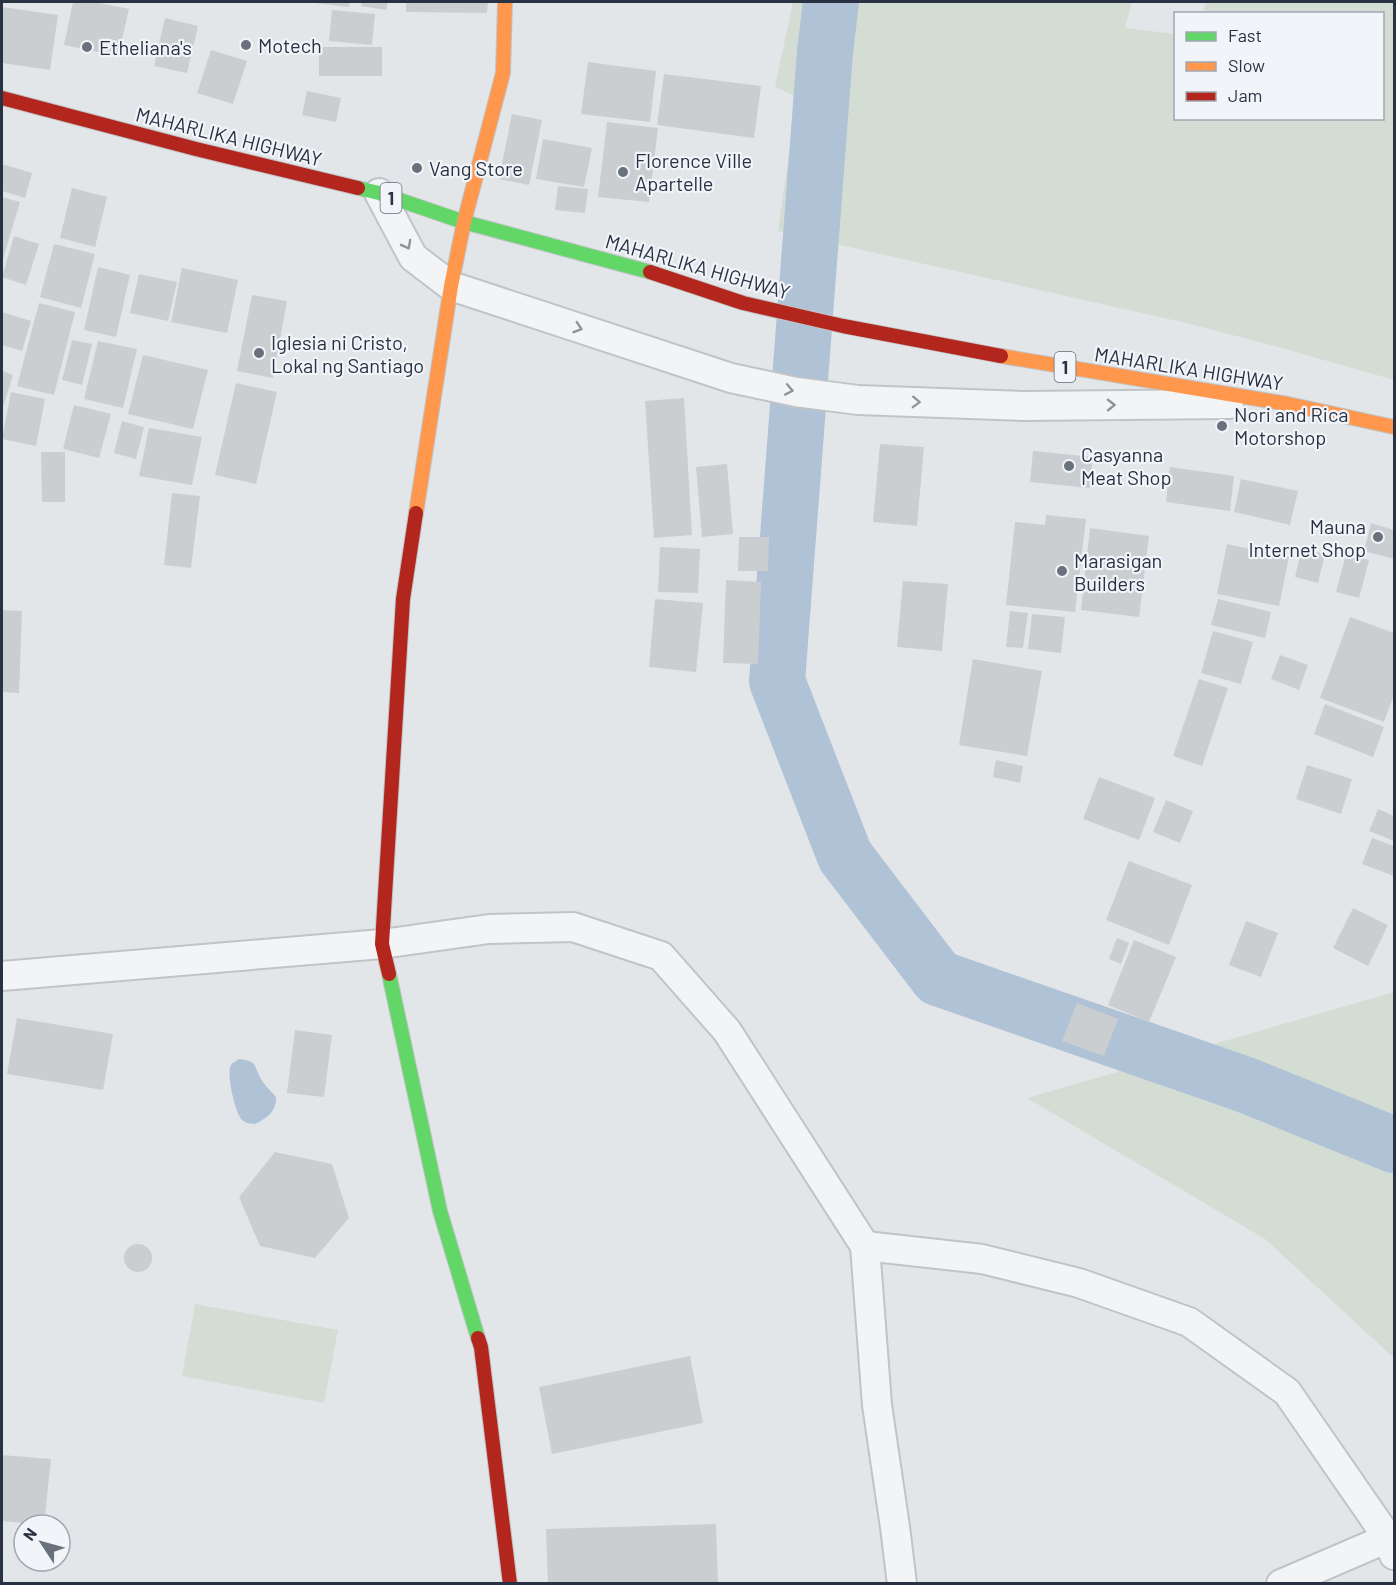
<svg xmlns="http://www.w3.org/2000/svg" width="1396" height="1585" font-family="Barlow,sans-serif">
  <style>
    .green { fill: #d4ddd4 }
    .water { fill: #b0c2d5 }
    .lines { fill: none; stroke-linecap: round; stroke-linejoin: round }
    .river { stroke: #b0c2d5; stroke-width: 56 }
    .building { fill: #cbced1 }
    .street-casing { stroke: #c1c4c7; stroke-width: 32 }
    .fast-casing { stroke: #c1c4c7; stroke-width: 16 }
    .slow-casing { stroke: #c1c4c7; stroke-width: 16 }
    .jam-casing { stroke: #c1c4c7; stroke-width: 16 }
    .street { stroke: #f3f4f5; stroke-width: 28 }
    .fast { stroke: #63d668; stroke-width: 14 }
    .slow { stroke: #ff974d; stroke-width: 14 }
    .jam { stroke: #b3261e; stroke-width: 14 }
    .oneway { stroke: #8e939c }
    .poi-dot { fill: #69717d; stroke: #f1f4f8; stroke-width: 2 }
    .labels { text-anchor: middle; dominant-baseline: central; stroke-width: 4.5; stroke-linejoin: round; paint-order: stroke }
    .shield { fill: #f1f4f8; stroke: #646c79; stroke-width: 1.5 }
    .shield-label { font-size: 18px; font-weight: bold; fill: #283243 }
    .poi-label { font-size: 20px; fill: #283243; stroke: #f1f4f8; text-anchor: start }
    .street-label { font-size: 20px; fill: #283243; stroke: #f1f4f8 }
  </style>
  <rect width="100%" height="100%" fill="#e3e6e9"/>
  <g class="green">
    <polygon points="793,2 1132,2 1125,28 1175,34 1176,118 1382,118 1382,14 1203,13 1206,2 1394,2 1394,380 1267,344 1186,323 778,231 797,97 775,87"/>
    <polygon points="1394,992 1394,1358 1265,1239 1027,1098"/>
    <polygon points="195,1304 338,1330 324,1403 182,1376"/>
  </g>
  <path class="water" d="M239 1059C256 1061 253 1063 260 1077 263 1084 271 1091 276 1097 277 1111 267 1118 255 1124 251 1124 246 1123 242 1120 235 1113 226 1073 231 1065 232 1063 238 1060 239 1059Z"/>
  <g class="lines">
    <polyline class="river" points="831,2 825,52 777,681 845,856 938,978 1246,1085 1394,1145"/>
  </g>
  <g class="building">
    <polygon points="73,2 95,2 129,9 118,56 64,45"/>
    <polygon points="314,2 350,2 349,7 314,3"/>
    <polygon points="362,2 388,2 386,10 361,6"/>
    <polygon points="406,2 488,2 487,13 406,12"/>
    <polygon points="2,7 58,15 50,70 2,63"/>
    <polygon points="332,10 375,14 372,45 329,41"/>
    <polygon points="165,18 198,26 187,73 154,66"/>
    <rect x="319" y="47" width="63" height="29"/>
    <polygon points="211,50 247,61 233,104 197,93"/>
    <polygon points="588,62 656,71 650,122 581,114"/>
    <polygon points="664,74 761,86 754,138 657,125"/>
    <polygon points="307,91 341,98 336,122 302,115"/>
    <polygon points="512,114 542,120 529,185 499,179"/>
    <polygon points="607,122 658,128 649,202 598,197"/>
    <polygon points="543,139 592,148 584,187 536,179"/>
    <polygon points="2,164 32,173 25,198 2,191"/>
    <polygon points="558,186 588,189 585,213 555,210"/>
    <polygon points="72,188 107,197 95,247 60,238"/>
    <polygon points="2,197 20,202 2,262"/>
    <polygon points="14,236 39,244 26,285 2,277"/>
    <polygon points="54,244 95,254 81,308 40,297"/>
    <polygon points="98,267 130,275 116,337 84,330"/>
    <polygon points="182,268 238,280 227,333 171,322"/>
    <polygon points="139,274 177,282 168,321 130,313"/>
    <polygon points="252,295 287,301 273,378 237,371"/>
    <polygon points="39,303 75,312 54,395 17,386"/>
    <polygon points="2,312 31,321 22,351 2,345"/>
    <polygon points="72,340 92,344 82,385 62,380"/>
    <polygon points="98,341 137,349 123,408 84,399"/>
    <polygon points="143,355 208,370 193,429 128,414"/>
    <polygon points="2,371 13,375 2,411"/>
    <polygon points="236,383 277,392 256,484 215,475"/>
    <polygon points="11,392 45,399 36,446 2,439"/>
    <polygon points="684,398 692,535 654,538 645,401"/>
    <polygon points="74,405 111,414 99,458 63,449"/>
    <polygon points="122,421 144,427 136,459 114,453"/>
    <polygon points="149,428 202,437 192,485 139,476"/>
    <polygon points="880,444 924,447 917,526 873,522"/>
    <polygon points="1033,451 1093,457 1090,488 1030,482"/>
    <polygon points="41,452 65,452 65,502 42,502"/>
    <polygon points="727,464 733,534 702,537 696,467"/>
    <polygon points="1170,467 1234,476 1230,511 1166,502"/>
    <polygon points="1241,479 1298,491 1290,525 1234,512"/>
    <polygon points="172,493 200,496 191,568 164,565"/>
    <polygon points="1046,515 1086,519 1075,612 1006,605 1015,522 1045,525"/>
    <polygon points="1371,523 1394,530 1394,559 1364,551"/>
    <polygon points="1090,528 1149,536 1139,617 1081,610"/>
    <polygon points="739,537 769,537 768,571 738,571"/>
    <polygon points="1227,544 1289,557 1279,606 1217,594"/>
    <polygon points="660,547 700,549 698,593 658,592"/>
    <polygon points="1302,548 1325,554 1318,583 1295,577"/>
    <polygon points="1346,554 1369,560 1359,598 1336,592"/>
    <polygon points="726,580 761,582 758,664 723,663"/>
    <polygon points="903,581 948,584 942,651 897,647"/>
    <polygon points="655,599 703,603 696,672 649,667"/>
    <polygon points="1218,599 1271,612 1265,638 1211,625"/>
    <polygon points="2,610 22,611 19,693 2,692"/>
    <polygon points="1010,611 1028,613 1023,648 1006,647"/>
    <polygon points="1032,614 1065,617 1061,653 1028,649"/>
    <polygon points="1350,617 1394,633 1394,695 1384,722 1320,698"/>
    <polygon points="1213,631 1253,642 1241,684 1201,673"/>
    <polygon points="1280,655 1308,665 1299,690 1271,679"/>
    <polygon points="973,659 1042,671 1027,756 959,745"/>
    <polygon points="1199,679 1228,688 1202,766 1173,756"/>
    <polygon points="1325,704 1384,727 1373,757 1314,734"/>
    <polygon points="996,760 1023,766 1020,783 993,777"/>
    <polygon points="1307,765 1352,779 1341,814 1296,799"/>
    <polygon points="1099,777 1155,798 1139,840 1083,819"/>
    <polygon points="1166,800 1193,811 1180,843 1153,832"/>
    <polygon points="1378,809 1394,816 1394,841 1369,831"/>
    <polygon points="1372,838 1394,846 1394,876 1362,864"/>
    <polygon points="1129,861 1192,885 1169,945 1106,920"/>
    <polygon points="1353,908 1388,925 1368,966 1333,948"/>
    <polygon points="1246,921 1278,933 1261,977 1229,965"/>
    <polygon points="1117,938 1129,943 1121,964 1109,959"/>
    <polygon points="1134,940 1176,957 1149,1022 1108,1005"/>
    <polygon points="1077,1003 1118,1019 1104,1056 1062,1041"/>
    <polygon points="17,1018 113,1034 103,1090 7,1074"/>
    <polygon points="295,1030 332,1035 324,1097 287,1093"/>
    <polygon points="275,1152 332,1164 349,1218 315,1258 260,1246 239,1197"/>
    <circle cx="138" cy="1258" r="14"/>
    <polygon points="690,1356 703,1423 552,1454 539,1387"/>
    <polygon points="2,1455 51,1459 44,1525 2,1521"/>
    <polygon points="716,1524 718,1584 548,1584 546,1529"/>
  </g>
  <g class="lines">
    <g class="street-casing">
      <g id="street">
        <polyline points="379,193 413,257 451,286 731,378 796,392 858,400 1023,406 1229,404"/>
        <polyline points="2,976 382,944 489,929 573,927 661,956 727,1031 865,1246 877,1405 895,1527 902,1584"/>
        <polyline points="865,1246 982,1259 1079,1283 1189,1322 1287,1392 1388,1538 1394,1555"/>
        <polyline points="1281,1584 1388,1538"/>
      </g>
    </g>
    <g class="fast-casing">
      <g id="fast">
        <polyline points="358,188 379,193 464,222 650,272"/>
        <polyline points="389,974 440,1211 478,1338"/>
      </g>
    </g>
    <g class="slow-casing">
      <g id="slow">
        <polyline points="1001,356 1288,404 1394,427"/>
        <polyline points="416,513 451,286 464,222 503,73 505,2"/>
      </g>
    </g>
    <g class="jam-casing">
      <g id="jam">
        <polyline points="2,98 196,149 358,188"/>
        <polyline points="650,272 743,303 843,326 1001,356"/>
        <polyline points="389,974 382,944 403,599 416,513"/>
        <polyline points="478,1338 481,1347 510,1584"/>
      </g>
    </g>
    <use href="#street" class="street"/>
    <use href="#fast" class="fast"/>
    <use href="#slow" class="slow"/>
    <use href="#jam" class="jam"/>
  </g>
  <defs><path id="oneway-chevron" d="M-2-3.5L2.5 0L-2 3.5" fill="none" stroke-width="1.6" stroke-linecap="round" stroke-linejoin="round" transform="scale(1.5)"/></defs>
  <g class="oneway">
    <use href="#oneway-chevron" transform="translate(407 245) rotate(62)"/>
    <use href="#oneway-chevron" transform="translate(578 328) rotate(18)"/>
    <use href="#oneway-chevron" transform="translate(789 390) rotate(11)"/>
    <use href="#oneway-chevron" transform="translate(916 402) rotate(2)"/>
    <use href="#oneway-chevron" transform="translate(1111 405) rotate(-1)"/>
  </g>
  <g class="poi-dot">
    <circle cx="246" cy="45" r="6"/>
    <circle cx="87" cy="47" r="6"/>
    <circle cx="417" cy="168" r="6"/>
    <circle cx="623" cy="172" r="6"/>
    <circle cx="259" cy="353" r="6"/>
    <circle cx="1222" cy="426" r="6"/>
    <circle cx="1069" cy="466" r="6"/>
    <circle cx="1378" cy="537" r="6"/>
    <circle cx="1062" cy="571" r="6"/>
  </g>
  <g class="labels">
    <g class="shield">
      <rect x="380.5" y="183" width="21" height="30" rx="4.5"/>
      <rect x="1054.5" y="352" width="21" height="30" rx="4.5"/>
    </g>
    <g class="shield-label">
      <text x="391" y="198">1</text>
      <text x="1065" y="367">1</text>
    </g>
    <g class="poi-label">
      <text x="258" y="45">Motech</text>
      <text x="99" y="47">Etheliana's</text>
      <text x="635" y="160">Florence Ville<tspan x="635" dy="23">Apartelle</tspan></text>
      <text x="429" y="168">Vang Store</text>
      <text x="271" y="342">Iglesia ni Cristo,<tspan x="271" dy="23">Lokal ng Santiago</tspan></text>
      <text x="1234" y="414">Nori and Rica<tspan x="1234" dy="23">Motorshop</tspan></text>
      <text x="1081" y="454">Casyanna<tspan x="1081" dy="23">Meat Shop</tspan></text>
      <text x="1366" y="526" text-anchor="end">Mauna<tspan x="1366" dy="23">Internet Shop</tspan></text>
      <text x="1074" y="560">Marasigan<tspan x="1074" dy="23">Builders</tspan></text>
    </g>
    <g class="street-label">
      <text transform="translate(229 136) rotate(14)">MAHARLIKA HIGHWAY</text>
      <text transform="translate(698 266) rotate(16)">MAHARLIKA HIGHWAY</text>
      <text transform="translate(1189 368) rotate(9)">MAHARLIKA HIGHWAY</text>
    </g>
  </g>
  <rect width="1396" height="1585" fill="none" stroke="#283243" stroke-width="6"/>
  <rect x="1174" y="12" width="210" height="108" fill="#f1f4f8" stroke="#a1a6b0" stroke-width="1.5"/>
  <rect x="1186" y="32" width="30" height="9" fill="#63d668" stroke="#a1a6b0" stroke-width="1.5"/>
  <text x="1228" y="42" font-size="18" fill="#283243">Fast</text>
  <rect x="1186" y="62" width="30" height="9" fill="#ff974d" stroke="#a1a6b0" stroke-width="1.5"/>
  <text x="1228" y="72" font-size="18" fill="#283243">Slow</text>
  <rect x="1186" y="92" width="30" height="9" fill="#b3261e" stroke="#a1a6b0" stroke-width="1.5"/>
  <text x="1228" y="102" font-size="18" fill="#283243">Jam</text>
  <g transform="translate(42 1543) rotate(306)"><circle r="28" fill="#f1f4f8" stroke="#a1a6b0" stroke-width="1.5"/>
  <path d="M0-4.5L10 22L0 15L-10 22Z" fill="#69717d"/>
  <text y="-9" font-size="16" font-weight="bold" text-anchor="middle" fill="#283243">N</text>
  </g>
</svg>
